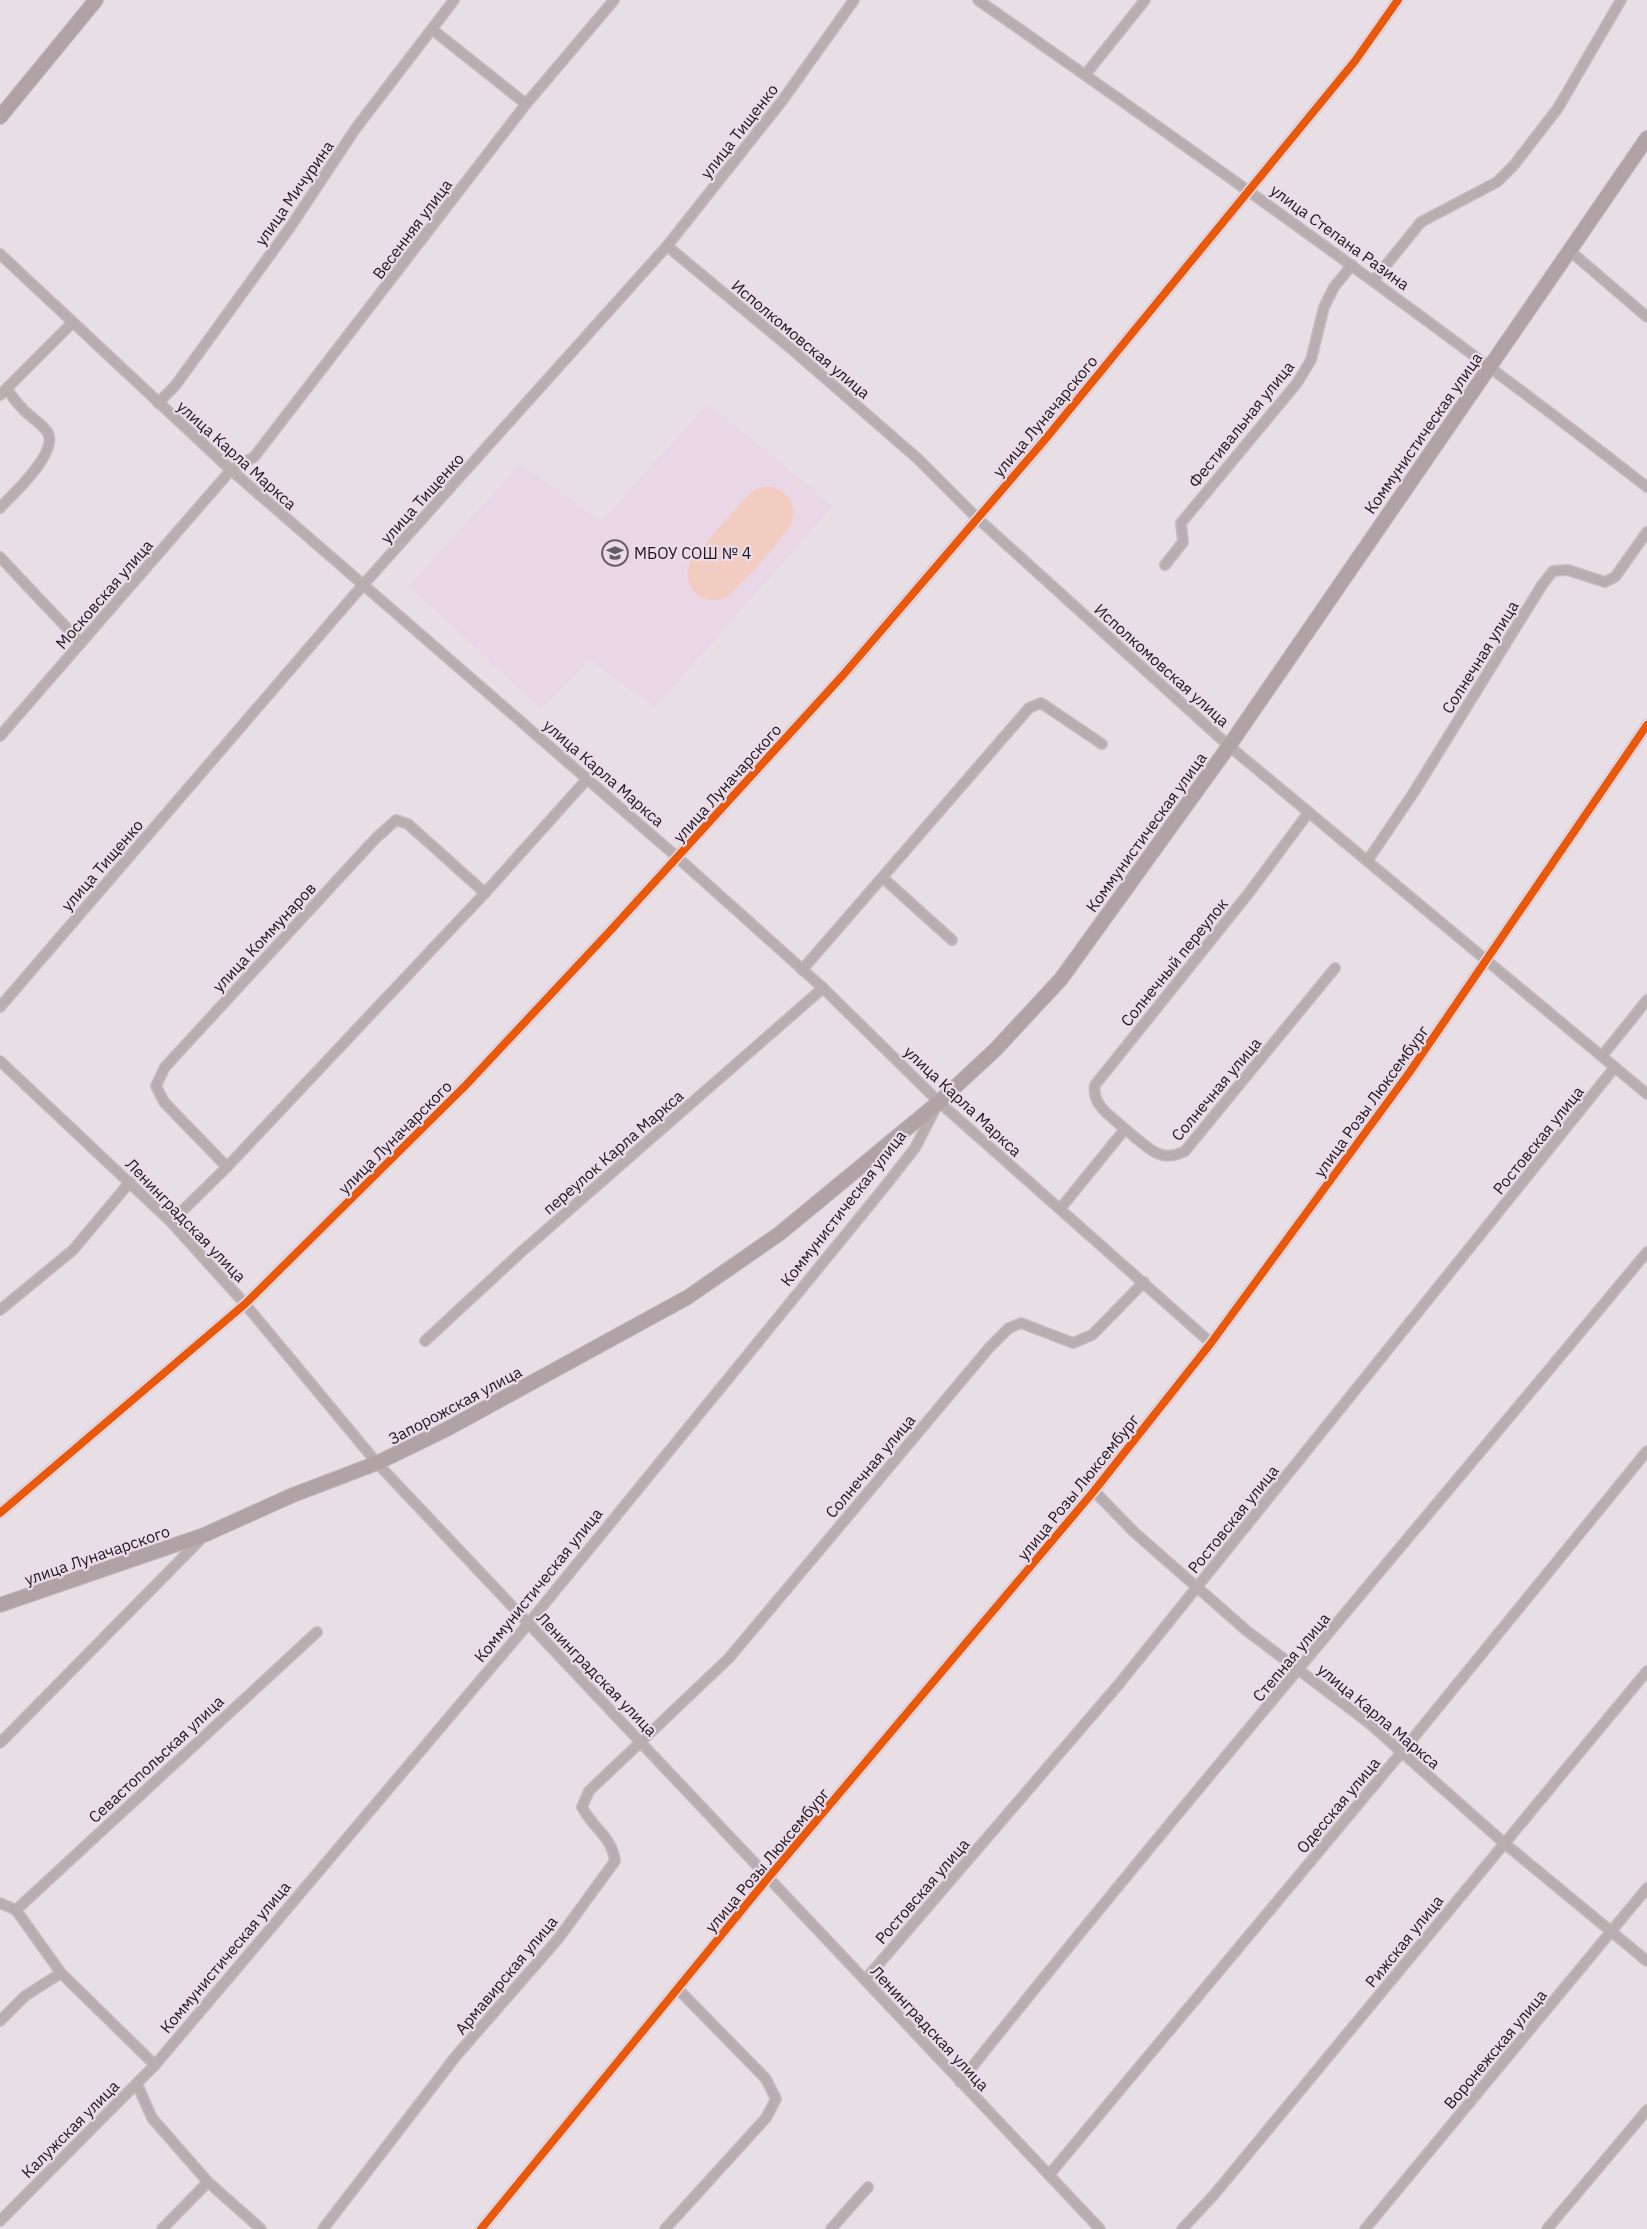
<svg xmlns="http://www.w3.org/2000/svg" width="1647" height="2229" font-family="'IBM Plex Sans',sans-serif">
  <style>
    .built { fill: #e9d7e5 }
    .green { fill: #f2cbc1 }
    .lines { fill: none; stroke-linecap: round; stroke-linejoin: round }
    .street-casing { stroke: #c3bcc1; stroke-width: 12 }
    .secondary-casing { stroke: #c3bcc1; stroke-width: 16 }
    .street { stroke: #b9adb0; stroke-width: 9 }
    .secondary { stroke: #b1a2a5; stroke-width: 14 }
    .cycleway-casing { stroke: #ecdbe9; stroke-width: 11 }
    .cycleway { stroke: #e8590c; stroke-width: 8 }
    .labels { text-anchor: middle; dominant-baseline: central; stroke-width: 4.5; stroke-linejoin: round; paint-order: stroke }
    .street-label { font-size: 16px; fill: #1d171c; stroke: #ecdbe9 }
    .poi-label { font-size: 16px; fill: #1d171c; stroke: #ecdbe9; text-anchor: start }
  </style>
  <rect width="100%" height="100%" fill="#e8dfe6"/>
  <polygon class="built" points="708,403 833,506 655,707 590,660 541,709 409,586 520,464 602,521"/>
  <path class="green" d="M768 486C788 489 799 507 790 526 780 540 738 592 724 598 713 603 701 599 694 591 686 582 686 571 691 560L749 494 756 489Z"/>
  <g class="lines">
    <g class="street-casing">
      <g id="street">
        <path d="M978 0C1204 158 1429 318 1647 487"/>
        <polyline points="433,30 526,104"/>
        <polyline points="1085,75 1145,0"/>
        <polyline points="667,246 795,352 917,458 976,517 1229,746 1647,1094"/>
        <polyline points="1570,251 1647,317"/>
        <polyline points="0,254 231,470 677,857 823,988 939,1102 1211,1343"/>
        <polyline points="1374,280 1421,222 1497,182 1514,165 1558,108 1621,0"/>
        <polyline points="0,395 71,324"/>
        <polyline points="158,403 175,386 291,226 356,128 454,0"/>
        <path d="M0 508C13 494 58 453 48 433 42 423 28 416 21 407 16 402 11 395 7 389"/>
        <polyline points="0,557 81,643"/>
        <polyline points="1165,565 1183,542 1181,523 1297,383 1311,360 1324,307 1334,287 1352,265"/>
        <polyline points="0,736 231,470 254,457 526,104 614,0"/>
        <polyline points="1368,860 1414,792 1542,585 1553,571 1568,570 1605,582 1615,577 1647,532"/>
        <polyline points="883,878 952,940"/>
        <polyline points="802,970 1029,708 1041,703 1102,744"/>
        <polyline points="0,1007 362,586 667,246 782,101 854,0"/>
        <polyline points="1602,1056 1647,1000"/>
        <polyline points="0,1061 171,1222 245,1304 377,1463 1100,2229"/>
        <path d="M1125 1129C1112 1117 1091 1105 1095 1085L1248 894 1309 812"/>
        <polyline points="227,1167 164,1102 156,1086 165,1067 375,839 396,820 408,824 485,893"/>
        <path d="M1060 1209 1125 1129C1146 1145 1159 1165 1185 1151L1335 968"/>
        <polyline points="171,1222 227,1167 485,893 588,778"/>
        <polyline points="0,1310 73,1250 130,1182"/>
        <polyline points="425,1341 520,1253 823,988"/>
        <polyline points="1094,1491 1135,1533 1247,1631 1369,1723 1504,1843 1647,1961"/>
        <polyline points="0,1513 245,1304 466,1085 610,931 844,674 1043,442 1355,61 1398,0"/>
        <polyline points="0,1743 203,1537"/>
        <polyline points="0,1903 16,1910 61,1973 155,2065"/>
        <polyline points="16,1910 317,1632"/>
        <polyline points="865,1980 1119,1684 1615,1067"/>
        <polyline points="0,2021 25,1996 61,1973"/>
        <path d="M960 2082C1184 1801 1418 1528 1647 1252"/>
        <polyline points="137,2084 152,2118 208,2182 261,2229"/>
        <polyline points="1049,2175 1401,1753 1647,1451"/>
        <polyline points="0,2221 155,2065 528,1624 882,1190 915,1148 935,1109"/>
        <polyline points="162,2229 208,2182"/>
        <path d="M323 2229 456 2056 558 1939 615 1861C611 1835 594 1830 582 1807L589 1791 729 1658 989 1348 1009 1328 1021 1323 1073 1343 1092 1335 1144 1282"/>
        <polyline points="481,2229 768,1878 1094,1491 1211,1343 1409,1073 1647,725"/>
        <polyline points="665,2229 766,2118 776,2099 766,2079 678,1989"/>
        <polyline points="831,2229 868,2187"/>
        <polyline points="1182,2229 1213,2196 1647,1671"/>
        <polyline points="1365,2229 1647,1888"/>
        <polyline points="1547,2229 1647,2110"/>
      </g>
    </g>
    <g class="secondary-casing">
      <g id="secondary">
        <polyline points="0,117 96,0"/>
        <polyline points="0,1605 204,1535 293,1495 377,1463 447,1429 688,1297 779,1234 939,1102 996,1049 1061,979 1229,746 1647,138"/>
      </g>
    </g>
    <use href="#street" class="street"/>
    <use href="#secondary" class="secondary"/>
    <g class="cycleway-casing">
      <g id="cycleway">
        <polyline points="0,1513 245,1304 466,1085 610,931 844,674 1043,442 1355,61 1398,0"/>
        <polyline points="481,2229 768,1878 1094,1491 1211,1343 1409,1073 1647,725"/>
      </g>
    </g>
    <use href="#cycleway" class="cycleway"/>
  </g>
  <defs>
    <g id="school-ring" transform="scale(1.35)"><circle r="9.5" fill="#ecdbe9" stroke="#645d63" stroke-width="1.5"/><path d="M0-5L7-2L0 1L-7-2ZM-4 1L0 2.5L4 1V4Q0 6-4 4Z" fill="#645d63"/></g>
  </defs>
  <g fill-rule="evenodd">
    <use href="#school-ring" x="615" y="553"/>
  </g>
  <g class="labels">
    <g class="street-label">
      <text transform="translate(739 131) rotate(-52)">улица Тищенко</text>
      <text transform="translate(294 193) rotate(-55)">улица Мичурина</text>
      <text transform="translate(412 229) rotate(-53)">Весенняя улица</text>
      <text transform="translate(1340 237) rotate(36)">улица Степана Разина</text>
      <text transform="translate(801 339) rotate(40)">Исполкомовская улица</text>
      <text transform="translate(1045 416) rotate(-50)">улица Луначарского</text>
      <text transform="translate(1241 424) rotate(-51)">Фестивальная улица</text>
      <text transform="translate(1423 433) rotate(-55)">Коммунистическая улица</text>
      <text transform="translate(237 455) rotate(42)">улица Карла Маркса</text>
      <text transform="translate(422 498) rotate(-48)">улица Тищенко</text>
      <text transform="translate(104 594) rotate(-49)">Московская улица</text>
      <text transform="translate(1480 657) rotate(-58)">Солнечная улица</text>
      <text transform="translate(1162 665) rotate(42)">Исполкомовская улица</text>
      <text transform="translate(604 773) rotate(41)">улица Карла Маркса</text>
      <text transform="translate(727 783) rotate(-48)">улица Луначарского</text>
      <text transform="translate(1146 832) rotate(-54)">Коммунистическая улица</text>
      <text transform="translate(102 865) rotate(-49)">улица Тищенко</text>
      <text transform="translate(264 937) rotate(-47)">улица Коммунаров</text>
      <text transform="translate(1174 962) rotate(-51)">Солнечный переулок</text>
      <text transform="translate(1216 1089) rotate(-50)">Солнечная улица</text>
      <text transform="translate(963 1101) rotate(43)">улица Карла Маркса</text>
      <text transform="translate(1371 1101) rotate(-54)">улица Розы Люксембург</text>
      <text transform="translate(395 1137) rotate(-45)">улица Луначарского</text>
      <text transform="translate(1538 1140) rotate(-51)">Ростовская улица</text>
      <text transform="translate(613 1152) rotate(-41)">переулок Карла Маркса</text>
      <text transform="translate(843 1208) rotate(-52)">Коммунистическая улица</text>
      <text transform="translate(186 1220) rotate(46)">Ленинградская улица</text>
      <text transform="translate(455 1405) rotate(-28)">Запорожская улица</text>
      <text transform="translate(870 1466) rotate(-50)">Солнечная улица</text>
      <text transform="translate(1078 1487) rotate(-51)">улица Розы Люксембург</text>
      <text transform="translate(1233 1519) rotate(-51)">Ростовская улица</text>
      <text transform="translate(97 1555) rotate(-19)">улица Луначарского</text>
      <text transform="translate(538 1585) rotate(-51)">Коммунистическая улица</text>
      <text transform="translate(1291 1657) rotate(-50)">Степная улица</text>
      <text transform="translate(597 1674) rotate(46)">Ленинградская улица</text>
      <text transform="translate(1379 1716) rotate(40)">улица Карла Маркса</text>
      <text transform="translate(156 1759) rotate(-43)">Севастопольская улица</text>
      <text transform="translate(1338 1805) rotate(-50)">Одесская улица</text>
      <text transform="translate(767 1860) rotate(-50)">улица Розы Люксембург</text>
      <text transform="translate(922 1891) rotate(-49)">Ростовская улица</text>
      <text transform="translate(1404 1941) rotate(-51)">Рижская улица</text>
      <text transform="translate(225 1957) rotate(-50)">Коммунистическая улица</text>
      <text transform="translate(506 1975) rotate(-50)">Армавирская улица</text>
      <text transform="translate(930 2028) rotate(47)">Ленинградская улица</text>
      <text transform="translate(1495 2049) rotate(-50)">Воронежская улица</text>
      <text transform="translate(70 2129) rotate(-45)">Калужская улица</text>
    </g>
    <g class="poi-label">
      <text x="634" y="553">МБОУ СОШ № 4</text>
    </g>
  </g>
</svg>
